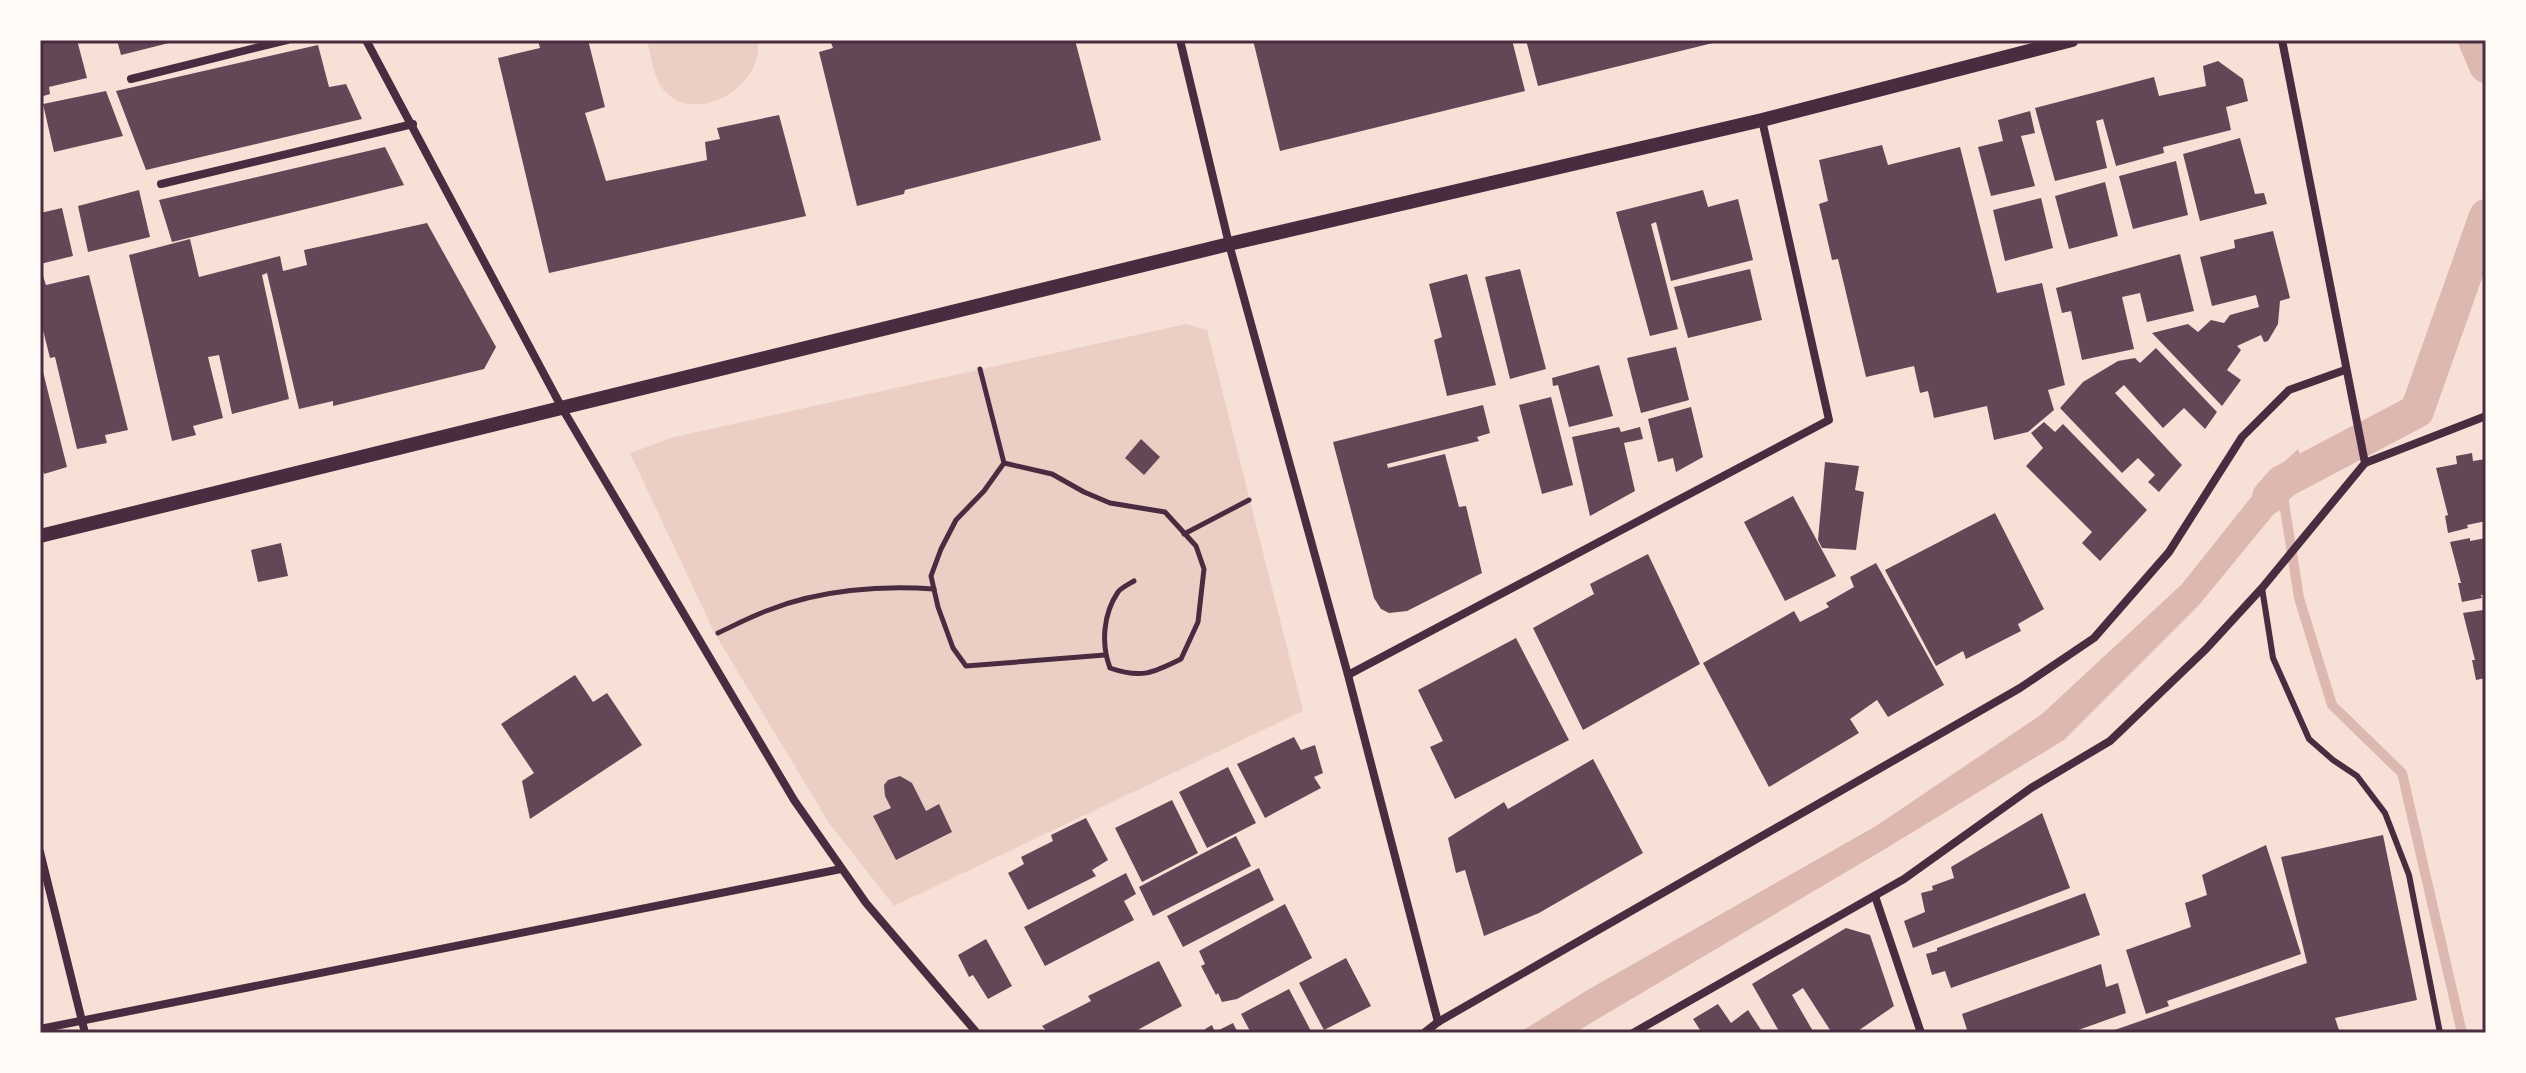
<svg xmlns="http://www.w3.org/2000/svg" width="2526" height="1073" font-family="'Exo 2',sans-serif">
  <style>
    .green { fill: #ebcfc5 }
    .water { fill: #dcb8b0 }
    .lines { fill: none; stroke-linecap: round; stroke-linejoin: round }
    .stream { stroke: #dcb8b0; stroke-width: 10 }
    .canal { stroke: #dcb8b0; stroke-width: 34 }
    .building { fill: #644757 }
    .path { stroke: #4a2c40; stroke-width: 5 }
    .service { stroke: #4a2c40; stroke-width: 6 }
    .minor { stroke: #4a2c40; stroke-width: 8 }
    .tertiary { stroke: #4a2c40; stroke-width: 14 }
    .neatline { fill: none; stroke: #4a2c40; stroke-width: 3 }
  </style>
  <rect width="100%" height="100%" fill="#f7e1d7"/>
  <g class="green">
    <path d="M647 40H757C768 81 696 131 662 88 653 76 651 55 647 40Z"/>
    <polygon points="1186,324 1207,330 1303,711 894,906 829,823 715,634 630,453 674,437"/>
  </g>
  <polygon class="water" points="2298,449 2311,483 2282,504 2199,605 2064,740 1880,852 1574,1033 1519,1033 1584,992 1876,826 2042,714 2182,584 2264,481"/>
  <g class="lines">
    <polyline class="stream" points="2282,490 2299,598 2332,705 2402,773 2462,1033"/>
    <g class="canal">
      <polyline points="2475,40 2486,66"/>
      <polyline points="2269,497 2282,482 2417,411 2486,216"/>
    </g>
  </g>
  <g class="building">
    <polygon points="40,40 77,40 87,78 49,87 50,94 40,97"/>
    <polygon points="117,40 177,40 177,41 121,55"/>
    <polygon points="538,40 588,40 605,107 585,113 606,181 707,160 705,142 720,139 717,128 779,115 806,216 549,273 498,58 540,48"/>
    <polygon points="830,40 1075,40 1101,140 905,190 904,194 857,206 819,52 833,48"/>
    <polygon points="1253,40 1512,40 1525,91 1280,151"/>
    <polygon points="1526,40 1721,40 1721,41 1538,86"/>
    <polygon points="318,45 329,87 346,84 362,119 146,170 116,91"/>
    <polygon points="2218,61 2243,79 2248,101 2226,107 2231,130 2163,147 2164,153 2116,166 2103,119 2096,121 2107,168 2055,181 2035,108 2154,77 2159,96 2206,86 2203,66"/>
    <polygon points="106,91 123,136 54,152 43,104"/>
    <polygon points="2030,111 2035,133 2021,136 2035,186 1991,196 1978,147 2003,141 1998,120"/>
    <polygon points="2240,138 2255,194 2264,193 2267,204 2200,221 2183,154"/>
    <polygon points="1882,145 1888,165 1960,147 1997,293 2042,283 2065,385 2048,390 2054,410 2028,432 1994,440 1987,406 1934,418 1928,391 1920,393 1914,366 1866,377 1838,259 1832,260 1819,204 1828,201 1819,160"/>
    <polygon points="385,147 404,185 172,242 159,200"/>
    <polygon points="2176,161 2188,215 2133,229 2119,176"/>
    <polygon points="2105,182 2118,236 2069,249 2055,196"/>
    <polygon points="139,190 150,237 88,252 78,206"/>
    <polygon points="1703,190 1708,207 1738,199 1753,260 1671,281 1656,222 1651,224 1678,329 1650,336 1616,212"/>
    <polygon points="2041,198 2053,248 2005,261 1993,210"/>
    <polygon points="62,208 73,256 40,264 40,213"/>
    <polygon points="427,223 496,347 484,369 333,406 333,401 299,409 267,273 262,275 289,399 232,414 219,355 208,357 223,418 193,426 196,435 172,441 129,255 190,239 199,277 280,256 283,271 307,265 304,250"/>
    <polygon points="2273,231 2290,298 2280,301 2278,324 2268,341 2264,342 2261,335 2237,346 2241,350 2227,370 2241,380 2222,406 2152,333 2188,324 2198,332 2211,320 2224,323 2230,315 2259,307 2256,295 2212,306 2200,257 2235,248 2234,240"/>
    <polygon points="2180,254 2194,311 2147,322 2140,293 2122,297 2134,349 2082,360 2071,311 2062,313 2056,288"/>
    <polygon points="1520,269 1546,369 1510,379 1485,277"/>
    <polygon points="1750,269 1762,320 1688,338 1674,287"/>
    <polygon points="1467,274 1496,385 1447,396 1434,340 1442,337 1429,284"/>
    <polygon points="89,275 128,430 105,435 107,443 77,449 55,357 50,358 40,318 40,276 43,276 46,285"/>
    <polygon points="1676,347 1689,400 1641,413 1627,358"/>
    <polygon points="2156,348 2217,412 2205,429 2184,408 2163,428 2124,385 2115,393 2182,465 2159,492 2148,482 2155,475 2138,458 2122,473 2060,408 2083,382 2118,361 2135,358 2140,363"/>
    <polygon points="40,360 67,467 44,474 40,459"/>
    <polygon points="1599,365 1613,416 1569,427 1558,385 1553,386 1552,378"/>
    <polygon points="1551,397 1573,485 1542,494 1519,405"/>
    <polygon points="1483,405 1490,433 1477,437 1479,441 1387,464 1388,468 1445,454 1459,507 1466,506 1482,573 1407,611 1389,613 1381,609 1374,598 1333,442"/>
    <polygon points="1691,407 1703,457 1676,472 1673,458 1658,462 1648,419"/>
    <polygon points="2044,422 2055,432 2063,424 2147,510 2100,561 2082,543 2092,532 2026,466 2043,448 2031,433"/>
    <polygon points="1619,427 1621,432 1640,427 1643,439 1624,443 1635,491 1590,516 1572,437"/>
    <polygon points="1141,439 1160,457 1144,475 1125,458"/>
    <polygon points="2472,453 2473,461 2486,459 2486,521 2467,525 2468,528 2448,533 2445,516 2448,515 2436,468 2457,464 2456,456"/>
    <polygon points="1825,462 1859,466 1855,490 1864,492 1856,550 1822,548 1818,540"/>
    <polygon points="1793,496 1836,576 1785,601 1744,522"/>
    <polygon points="1995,513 2044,609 2018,624 2021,631 1966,659 1963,651 1936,666 1885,570"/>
    <polygon points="2470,538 2470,541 2486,538 2486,594 2481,595 2482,598 2462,602 2458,583 2461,583 2450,542"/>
    <polygon points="281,543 288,576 258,582 251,550"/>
    <polygon points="1648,554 1700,664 1583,730 1533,628 1594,594 1590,584"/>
    <polygon points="1876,563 1944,685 1888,717 1877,700 1850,719 1859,733 1769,787 1703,663 1794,611 1800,622 1829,607 1826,603 1854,587 1850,577"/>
    <polygon points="2483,610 2486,612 2486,678 2476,680 2472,660 2475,660 2463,613"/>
    <polygon points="1516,638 1569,740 1455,799 1430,747 1443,741 1418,690"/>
    <polygon points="575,675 593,702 607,693 642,745 530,819 522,781 534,773 501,724"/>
    <polygon points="1294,737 1301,750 1315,745 1323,773 1314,777 1321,788 1265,818 1237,764"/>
    <polygon points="1593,759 1643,853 1539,913 1484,936 1465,870 1456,873 1448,838 1504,802 1508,809"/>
    <polygon points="1228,767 1256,823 1207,848 1179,792"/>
    <polygon points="900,776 912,783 926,811 939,804 952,832 896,860 873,816 891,808 885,796 884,785 888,780"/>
    <polygon points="1172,800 1198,853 1142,882 1115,828"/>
    <polygon points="2042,813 2070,888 1913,948 1904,921 1925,912 1921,893 1933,890 1932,886 1954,878 1951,867"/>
    <polygon points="1086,818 1108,860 1092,870 1096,876 1028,910 1008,873 1024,864 1021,857 1053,841 1051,835"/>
    <polygon points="2383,835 2417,1000 2335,1018 2340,1033 2106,1033 2307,963 2281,857"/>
    <polygon points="1236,836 1251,866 1153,916 1139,887"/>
    <polygon points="2266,845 2301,954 2167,1001 2169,1006 2146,1014 2126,950 2191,927 2185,903 2207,895 2202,875"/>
    <polygon points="1259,868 1274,900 1183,947 1167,916"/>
    <polygon points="1126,873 1136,894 1124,901 1134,920 1045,966 1024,927"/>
    <polygon points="2085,893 2100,935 1951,988 1945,971 1932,975 1926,954 1937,951 1937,948"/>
    <polygon points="1285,904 1312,958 1237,999 1222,1002 1218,993 1216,995 1201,966 1205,964 1199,951"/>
    <polygon points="1846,928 1870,935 1894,1006 1855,1033 1832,1033 1803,988 1792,995 1814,1033 1780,1033 1752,984"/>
    <polygon points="986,939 1012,986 988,999 973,975 969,977 958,955"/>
    <polygon points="1346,958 1371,1006 1324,1030 1299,983"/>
    <polygon points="1159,961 1182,1006 1132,1033 1048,1033 1042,1026 1091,1001 1088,996"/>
    <polygon points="2101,964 2106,987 2118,983 2126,1013 2070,1033 1968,1033 1962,1014"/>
    <polygon points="1289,989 1312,1033 1251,1033 1241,1014"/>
    <polygon points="1718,1004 1731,1023 1748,1010 1763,1033 1702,1033 1693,1019"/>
    <polygon points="1233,1023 1238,1033 1207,1033 1205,1029 1212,1025 1215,1032"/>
  </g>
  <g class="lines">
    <g class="path">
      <path d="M980 369 1004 463 1052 474 1084 492 1110 503 1165 512 1196 546 1204 569 1198 622 1181 659C1153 673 1141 679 1110 668 1101 644 1103 614 1118 592 1121 588 1129 584 1134 581"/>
      <polyline points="1004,463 984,491 956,520 941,549 931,576 938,607 953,648 966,666 1105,655"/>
      <polyline points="1184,534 1249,500"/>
      <path d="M718 633C735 625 752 616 769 610 819 590 881 585 934 589"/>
    </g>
    <polyline class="service" points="2262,588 2273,658 2309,739 2333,760 2357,776 2385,813 2409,875 2440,1033"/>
    <g class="minor">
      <polyline points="366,40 562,408 794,800 866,903 977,1033"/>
      <polyline points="1180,40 1229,244 1348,675 1438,1022"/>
      <polyline points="131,79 287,40"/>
      <polyline points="161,184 413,124"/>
      <polyline points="2365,463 2486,416"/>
      <polyline points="1348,675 1829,420 1762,120"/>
      <polyline points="40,852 85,1033"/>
      <polyline points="1875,896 1921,1033"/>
      <polyline points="40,1029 841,869"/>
      <polyline points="1424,1033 1438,1022 2020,688 2094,638 2169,552 2242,437 2289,390 2345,370"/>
      <polyline points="1633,1033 1904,879 2031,788 2110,741 2206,649 2262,588 2365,463 2282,40"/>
      <polyline points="2439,1033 2440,1033"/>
    </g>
    <polyline class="tertiary" points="40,536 1229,244 1762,120 2072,40"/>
  </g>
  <rect width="2526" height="1073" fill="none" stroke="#fffaf5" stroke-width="84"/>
  <rect x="42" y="42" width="2442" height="989" class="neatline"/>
</svg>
